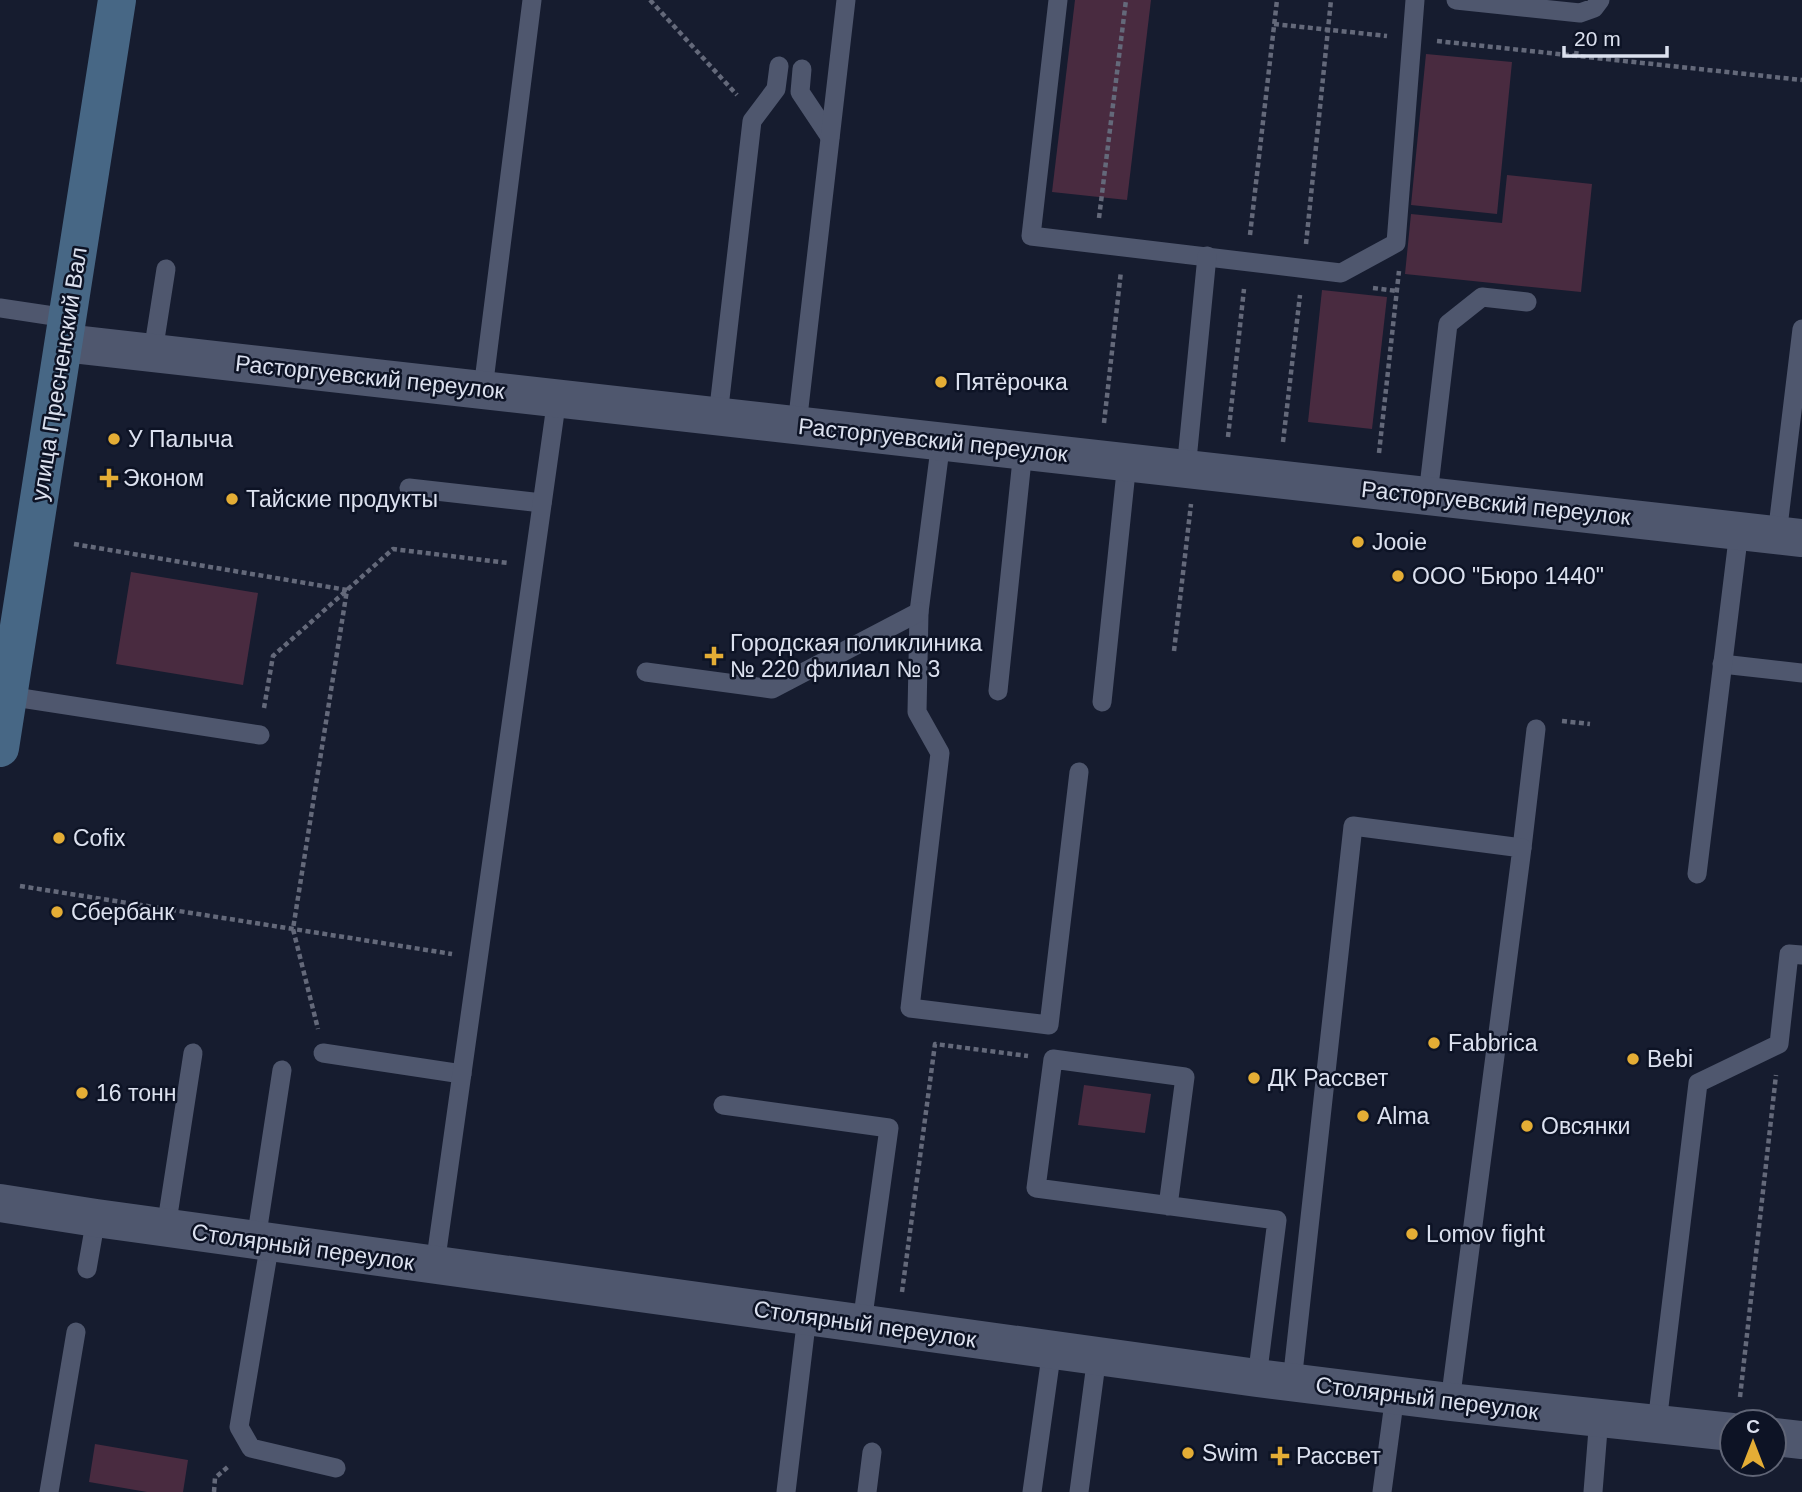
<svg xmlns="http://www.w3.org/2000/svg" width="1802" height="1492" font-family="Arial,sans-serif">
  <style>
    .green { fill: #492b40 }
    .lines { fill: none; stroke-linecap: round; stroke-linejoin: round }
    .path { stroke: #64697a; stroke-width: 4.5; stroke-dasharray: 5 3.5; stroke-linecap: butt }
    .lane { stroke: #4f576e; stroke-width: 19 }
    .street { stroke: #4f576e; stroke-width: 38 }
    .secondary { stroke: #476785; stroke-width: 38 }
    .poi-dot { fill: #e4ad35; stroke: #0d1325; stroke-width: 2.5 }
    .labels { text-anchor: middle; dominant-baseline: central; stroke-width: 5; stroke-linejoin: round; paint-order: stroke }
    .street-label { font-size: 23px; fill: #dce1ef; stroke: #0d1325 }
    .poi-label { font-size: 23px; fill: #dce1ef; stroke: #0d1325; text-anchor: start }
  </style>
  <rect width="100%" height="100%" fill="#161c2f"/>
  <g class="green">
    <polygon points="1075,0 1151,0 1127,200 1052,192"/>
    <polygon points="1426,54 1512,62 1497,214 1411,205"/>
    <polygon points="1507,175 1592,184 1581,292 1405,274 1411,214 1502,223"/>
    <polygon points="1322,290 1387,297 1372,429 1308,422"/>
    <polygon points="131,572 258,593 243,685 116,664"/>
    <polygon points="1084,1085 1151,1094 1145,1133 1078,1125"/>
    <polygon points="95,1444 188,1460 183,1492 147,1492 89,1482"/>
  </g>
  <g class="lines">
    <g class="path">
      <polyline points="650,0 737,95"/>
      <polyline points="1274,24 1387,36"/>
      <polyline points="1437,41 1802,80"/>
      <polyline points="1576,56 1578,39"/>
      <polyline points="1099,218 1126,0"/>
      <polyline points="1250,235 1277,0"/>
      <polyline points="1306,244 1331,0"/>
      <polyline points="1373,288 1397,291"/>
      <polyline points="1104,423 1121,271"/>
      <polyline points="1228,437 1244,289"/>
      <polyline points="1283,442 1300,295"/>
      <polyline points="1379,453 1399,271"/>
      <polyline points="74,544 347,590 293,929 318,1029"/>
      <polyline points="1174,651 1191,504"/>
      <polyline points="264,708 273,656 393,549 508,563"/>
      <polyline points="1562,721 1590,724"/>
      <polyline points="20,886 452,954"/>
      <polyline points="902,1292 935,1044 1028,1056"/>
      <polyline points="1740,1397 1776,1075"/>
      <polyline points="214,1492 215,1478 230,1465"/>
    </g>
    <g class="lane">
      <polyline points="1058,0 1031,236 1341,273 1396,243 1415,0"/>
      <polyline points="1456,0 1580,13 1594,8 1600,0"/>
      <polyline points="802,69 800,92 830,137"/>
      <polyline points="0,308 67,318"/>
      <polyline points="153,352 166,269"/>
      <polyline points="483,389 532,0"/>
      <polyline points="718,416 752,121 776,89 779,66"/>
      <polyline points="797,425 846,0"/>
      <polyline points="941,441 919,612 917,712 940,753 910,1008 1049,1025 1079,772"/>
      <polyline points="1186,470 1207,256"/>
      <polyline points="409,488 542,503"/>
      <polyline points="1428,495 1448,324 1482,297 1527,302"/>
      <polyline points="1777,535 1802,329"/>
      <polyline points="1722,664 1802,673"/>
      <polyline points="646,672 772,689 919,612"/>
      <polyline points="998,691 1023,450"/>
      <polyline points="8,696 260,735"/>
      <polyline points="1102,702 1127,462"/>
      <polyline points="1522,848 1536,729"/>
      <polyline points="1697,874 1739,531"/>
      <polyline points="323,1053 462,1074"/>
      <polyline points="723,1105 889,1128 862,1323"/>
      <polyline points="1168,1206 1185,1077 1053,1059 1036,1188 1277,1220 1257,1378"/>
      <polyline points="166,1228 193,1053"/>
      <polyline points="256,1240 282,1070"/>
      <polyline points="270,1242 239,1427 251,1448 336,1468"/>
      <polyline points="435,1265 557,398"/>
      <polyline points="87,1269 96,1218"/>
      <polyline points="1292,1382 1353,826 1522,848 1450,1402"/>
      <polyline points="1657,1423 1698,1083 1779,1044 1789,954 1802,955"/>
      <polyline points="49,1492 76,1332"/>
      <polyline points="786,1492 807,1316"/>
      <polyline points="867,1492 872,1452"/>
      <polyline points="1032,1492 1052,1349"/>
      <polyline points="1079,1492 1097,1356"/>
      <polyline points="1382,1492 1395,1395"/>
      <polyline points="1593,1492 1599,1417"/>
    </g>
    <g class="street">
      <polyline points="64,343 1802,538"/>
      <polyline points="0,1203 96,1218 1257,1378 1450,1402 1732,1432"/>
      <polyline points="1774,1437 1802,1440"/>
    </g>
    <polyline class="secondary" points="0,748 117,0"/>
  </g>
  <g class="poi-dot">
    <circle cx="941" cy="382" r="7"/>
    <circle cx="114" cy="439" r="7"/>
    <path d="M105.5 467.5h7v7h7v7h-7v7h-7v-7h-7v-7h7z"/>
    <circle cx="232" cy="499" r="7"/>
    <circle cx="1358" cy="542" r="7"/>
    <circle cx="1398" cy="576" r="7"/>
    <path d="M710.5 645.5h7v7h7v7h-7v7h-7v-7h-7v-7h7z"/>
    <circle cx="59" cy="838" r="7"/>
    <circle cx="57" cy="912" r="7"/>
    <circle cx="1434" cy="1043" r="7"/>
    <circle cx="1633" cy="1059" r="7"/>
    <circle cx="1254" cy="1078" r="7"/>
    <circle cx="82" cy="1093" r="7"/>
    <circle cx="1363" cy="1116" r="7"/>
    <circle cx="1527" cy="1126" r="7"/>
    <circle cx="1412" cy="1234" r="7"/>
    <circle cx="1188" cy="1453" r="7"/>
    <path d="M1276.5 1445.5h7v7h7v7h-7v7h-7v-7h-7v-7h7z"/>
  </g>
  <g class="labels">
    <g class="street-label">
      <text transform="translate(59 374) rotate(-81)">улица Пресненский Вал</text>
      <text transform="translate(370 377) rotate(6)">Расторгуевский переулок</text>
      <text transform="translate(933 440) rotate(6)">Расторгуевский переулок</text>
      <text transform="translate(1496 503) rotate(6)">Расторгуевский переулок</text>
      <text transform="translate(303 1247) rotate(8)">Столярный переулок</text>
      <text transform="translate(865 1324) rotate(8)">Столярный переулок</text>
      <text transform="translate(1427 1398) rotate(7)">Столярный переулок</text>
    </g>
    <g class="poi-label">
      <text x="955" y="382">Пятёрочка</text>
      <text x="128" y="439">У Палыча</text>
      <text x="123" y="478">Эконом</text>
      <text x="246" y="499">Тайские продукты</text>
      <text x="1372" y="542">Jooie</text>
      <text x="1412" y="576">ООО "Бюро 1440"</text>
      <text x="730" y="643">Городская поликлиника<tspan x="730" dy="26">№ 220 филиал № 3</tspan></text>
      <text x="73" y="838">Cofix</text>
      <text x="71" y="912">Сбербанк</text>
      <text x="1448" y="1043">Fabbrica</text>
      <text x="1647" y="1059">Bebi</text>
      <text x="1268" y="1078">ДК Рассвет</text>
      <text x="96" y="1093">16 тонн</text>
      <text x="1377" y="1116">Alma</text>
      <text x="1541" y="1126">Овсянки</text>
      <text x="1426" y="1234">Lomov fight</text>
      <text x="1202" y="1453">Swim</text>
      <text x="1296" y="1456">Рассвет</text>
    </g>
  </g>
  <g transform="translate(1753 1443)"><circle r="33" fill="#0d1325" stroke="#606576" stroke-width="2"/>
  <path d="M0-5L12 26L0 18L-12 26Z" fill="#e4ad35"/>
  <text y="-10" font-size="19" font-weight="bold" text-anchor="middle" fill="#dce1ef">С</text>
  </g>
  <path d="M1564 46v10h103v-10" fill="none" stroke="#dce1ef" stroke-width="3.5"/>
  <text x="1574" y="46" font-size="21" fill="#dce1ef" stroke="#0d1325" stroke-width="5" paint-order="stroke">20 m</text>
</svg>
